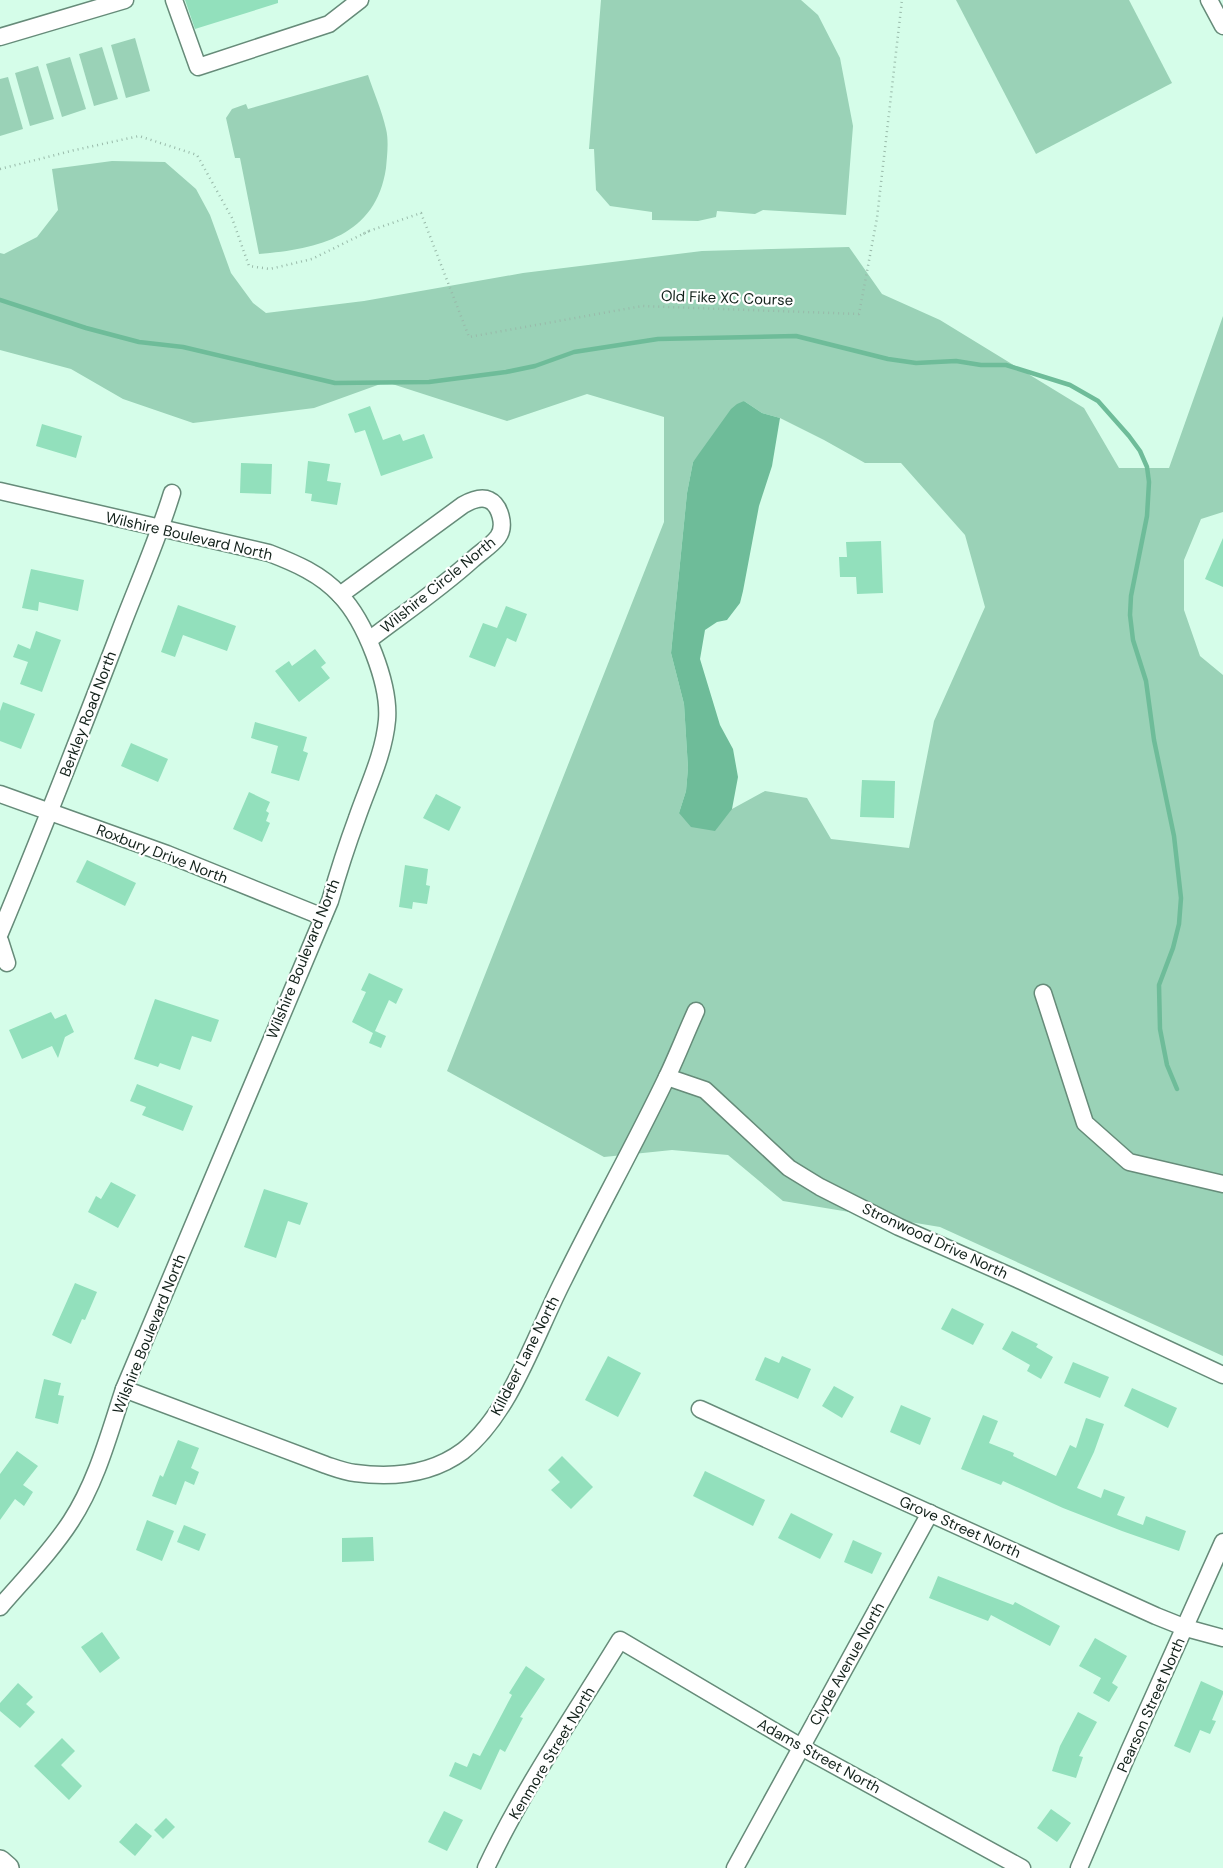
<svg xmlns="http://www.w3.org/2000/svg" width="1223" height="1868" font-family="'DM Sans',sans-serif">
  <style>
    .green { fill: #9ad2b7; fill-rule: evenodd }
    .water { fill: #6ebc99 }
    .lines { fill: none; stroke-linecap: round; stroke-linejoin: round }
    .stream { stroke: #6ebc99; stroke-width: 4.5 }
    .building { fill: #92e0bc }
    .minor-casing { stroke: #668b79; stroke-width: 19 }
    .major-casing { stroke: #668b79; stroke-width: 24 }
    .path { stroke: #99baaa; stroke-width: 2.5; stroke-dasharray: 1 4; stroke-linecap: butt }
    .minor { stroke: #fff; stroke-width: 16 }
    .major { stroke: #fff; stroke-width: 21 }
    .labels { text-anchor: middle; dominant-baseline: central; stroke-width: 4.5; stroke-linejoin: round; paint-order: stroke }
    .street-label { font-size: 15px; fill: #12211a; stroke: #fff }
  </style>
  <rect width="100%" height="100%" fill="#d5fde9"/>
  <g class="green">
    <polygon points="601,0 801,0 818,15 840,58 853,126 846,215 763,210 755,214 717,211 716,217 698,221 652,220 652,212 610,206 596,190 594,149 589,149"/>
    <polygon points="956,0 1129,0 1172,83 1036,154"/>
    <polygon points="135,38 150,91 126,98 111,45"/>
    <polygon points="102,47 118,99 94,106 79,54"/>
    <polygon points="70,57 86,109 62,117 46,64"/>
    <polygon points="38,66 54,119 30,126 15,73"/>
    <path d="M368 75C374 93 382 111 386 129 389 141 387 156 386 168 376 236 319 249 259 254L240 158H235L226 118 232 109 246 104 248 109Z"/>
    <polygon points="8,77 23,129 0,136 0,79"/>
    <path d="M112 161 165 162 196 189 210 215 231 273 253 303 266 313 364 301 523 273 702 251 849 247 882 294 940 320 1084 408 1119 468H1169L1223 316V512L1201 519 1184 560V610L1200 656 1223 675V1356L940 1227 783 1201 728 1155 672 1150 604 1157 447 1071 664 522V417L587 394 507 421 386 382 314 408 193 423 123 399 71 369 0 350V253L4 254 37 237 58 210 52 169ZM744 401 762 413 780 418 824 440 865 463H901L965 535 985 607 934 721 909 848 831 839 807 798 765 791 732 809 679 813 686 791 688 768 684 704 671 653 687 493 693 462Z"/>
  </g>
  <polygon class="water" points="744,401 762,413 780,418 772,466 759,506 743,591 740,603 727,620 717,622 705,630 700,659 720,725 733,749 738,777 732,809 715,831 691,827 679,813 686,791 688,768 684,704 671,653 687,493 693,462 731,409 737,404"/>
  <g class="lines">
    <polyline class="stream" points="0,300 86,328 139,342 183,347 335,383 429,382 506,372 535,366 574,352 658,339 796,336 888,359 916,363 956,361 981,365 1006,365 1070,385 1098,401 1129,436 1140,451 1147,467 1149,482 1147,516 1131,596 1130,615 1133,640 1146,681 1154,740 1174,836 1181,898 1179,924 1173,948 1159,985 1160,1029 1167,1065 1177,1089"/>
  </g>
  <g class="building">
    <polygon points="185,0 278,0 278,3 195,29"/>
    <polygon points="370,406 383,440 400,434 403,441 424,434 433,458 381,476 365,430 355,433 348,414"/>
    <polygon points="42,424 82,436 76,458 36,446"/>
    <polygon points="308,461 330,464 327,481 341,483 337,505 311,501 312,494 305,493"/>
    <polygon points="241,463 272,464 271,494 240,493"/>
    <polygon points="1223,538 1223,587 1205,579"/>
    <polygon points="881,541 883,593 857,594 856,577 840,577 839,557 847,557 846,542"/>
    <polygon points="31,569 84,580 78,611 39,602 38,611 22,608"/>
    <polygon points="178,605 236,626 227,651 183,635 175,657 161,652"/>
    <polygon points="506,606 527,614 516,642 507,638 495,667 469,657 483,623 497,628"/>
    <polygon points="36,631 61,640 42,692 20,684 28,662 13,657 18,644 30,649"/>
    <polygon points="315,649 326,663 321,667 330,678 299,702 275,671 289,661 292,666"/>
    <polygon points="3,702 35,714 21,749 0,741 0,711"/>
    <polygon points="255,722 307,737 303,751 308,753 299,781 271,773 278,746 251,738"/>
    <polygon points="131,743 168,759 158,782 121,766"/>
    <polygon points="862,780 895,781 894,818 860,817"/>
    <polygon points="249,792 270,802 266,811 269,813 266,821 270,823 262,842 233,829"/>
    <polygon points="436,794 461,807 449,831 423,818"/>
    <polygon points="87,860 136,883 125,906 76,882"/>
    <polygon points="405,865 428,869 426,885 430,886 427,904 413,902 412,909 399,907"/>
    <polygon points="369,973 403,989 396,1004 389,1000 375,1031 386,1036 381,1048 369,1043 373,1033 352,1022 366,992 361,990"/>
    <polygon points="155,999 219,1020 211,1042 192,1036 180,1070 160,1063 158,1067 134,1059"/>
    <polygon points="51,1012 55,1019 66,1014 74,1032 65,1037 58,1058 52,1046 22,1059 9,1030"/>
    <polygon points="137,1084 193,1106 183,1131 142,1115 146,1107 130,1101"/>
    <polygon points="111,1182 136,1195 118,1228 88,1212 96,1196 101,1199"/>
    <polygon points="264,1189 308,1203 300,1225 288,1221 276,1258 244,1247"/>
    <polygon points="75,1283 97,1292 85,1320 82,1319 71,1344 52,1335"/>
    <polygon points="952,1308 984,1324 973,1345 941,1329"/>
    <polygon points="1012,1331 1038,1344 1036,1347 1053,1357 1041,1379 1027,1371 1030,1365 1002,1349"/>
    <polygon points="608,1356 641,1373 618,1417 585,1400"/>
    <polygon points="782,1356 811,1369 798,1399 755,1380 765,1357 779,1363"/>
    <polygon points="1073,1362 1109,1377 1100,1398 1064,1383"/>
    <polygon points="44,1379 61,1383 58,1395 64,1396 58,1424 35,1418"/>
    <polygon points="834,1386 854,1397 842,1418 822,1406"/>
    <polygon points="1132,1388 1177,1408 1168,1428 1124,1406"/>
    <polygon points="901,1405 931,1418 920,1445 890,1432"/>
    <polygon points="983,1415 998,1421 989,1443 1014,1453 1013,1456 1056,1476 1070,1445 1076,1448 1086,1418 1104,1424 1094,1452 1077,1488 1101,1498 1104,1489 1125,1497 1117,1515 1143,1525 1146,1516 1186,1531 1179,1551 1122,1531 1063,1508 1003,1481 1001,1485 961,1469"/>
    <polygon points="178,1440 199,1448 191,1468 199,1472 194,1485 185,1481 176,1505 152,1496 160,1475 163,1477"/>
    <polygon points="17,1451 38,1466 23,1485 33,1492 24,1506 15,1499 0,1520 0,1474"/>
    <polygon points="562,1456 593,1487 571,1509 551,1490 560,1482 548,1470"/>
    <polygon points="705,1471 765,1500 753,1526 693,1496"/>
    <polygon points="791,1513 833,1534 820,1559 778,1538"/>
    <polygon points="147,1520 174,1531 162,1561 136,1550"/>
    <polygon points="184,1525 206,1534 199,1551 177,1542"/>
    <polygon points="373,1537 374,1561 342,1562 342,1538"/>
    <polygon points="853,1540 882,1553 872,1574 844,1562"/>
    <polygon points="938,1576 1013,1605 1015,1602 1060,1626 1050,1646 991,1615 988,1621 929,1598"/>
    <polygon points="102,1632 120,1658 100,1673 81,1647"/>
    <polygon points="1095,1638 1127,1656 1112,1683 1118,1687 1109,1702 1093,1693 1101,1678 1079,1666"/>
    <polygon points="526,1666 545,1679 520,1717 523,1718 505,1752 500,1749 481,1790 449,1776 455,1762 467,1767 473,1753 480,1756 512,1695 509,1693"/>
    <polygon points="1201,1681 1223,1691 1223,1694 1212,1720 1216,1721 1210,1734 1200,1730 1190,1753 1174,1746"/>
    <polygon points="18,1683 33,1697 26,1704 35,1712 20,1728 0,1711 0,1703"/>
    <polygon points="1078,1712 1097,1722 1079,1756 1083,1757 1076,1778 1052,1771 1060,1746"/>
    <polygon points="62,1738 75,1751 61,1765 82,1786 69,1800 34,1766"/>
    <polygon points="1051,1809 1071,1823 1057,1842 1037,1828"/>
    <polygon points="444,1811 463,1820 447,1851 428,1842"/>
    <polygon points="166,1818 175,1827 163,1839 154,1830"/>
    <polygon points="136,1823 152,1836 135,1856 119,1842"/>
  </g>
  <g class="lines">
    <g class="minor-casing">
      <g id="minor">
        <polyline points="174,0 198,67 329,24 360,0"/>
        <polyline points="1209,0 1223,26"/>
        <polyline points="0,37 125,0"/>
        <path d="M0 491 269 553C295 563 321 574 340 595 365 621 390 684 387 720 384 754 368 786 357 818 347 845 338 873 330 901L124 1389C109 1434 97 1481 71 1521 51 1552 24 1579 0 1607"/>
        <path d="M340 595 463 505C470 501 481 496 489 500 500 505 506 526 498 537 492 545 481 552 472 560 440 589 403 614 369 640"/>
        <polyline points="0,794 167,854 323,917"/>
        <path d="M0 933C41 835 80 735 118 636 136 588 157 542 172 493"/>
        <polyline points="0,941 7,963"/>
        <polyline points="1043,993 1085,1123 1129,1162 1223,1184"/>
        <polyline points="667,1077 705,1090 789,1168 820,1187 899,1227 1017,1279 1223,1375"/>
        <path d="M124 1389 326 1465C335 1468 345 1472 355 1473 392 1478 432 1474 463 1451 511 1413 536 1333 564 1279 597 1212 634 1146 667 1077 677 1056 686 1033 696 1011"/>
        <polyline points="700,1409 1156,1616 1186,1628 1223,1638"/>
        <path d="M486 1868C523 1789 574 1715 620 1640L801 1747 1022 1868"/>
        <polyline points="735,1868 930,1513"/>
        <polyline points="1079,1868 1129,1751 1223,1542"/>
      </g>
    </g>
    <g class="major-casing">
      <polyline id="major" points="0,1861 8,1868"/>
    </g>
    <g class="path">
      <polyline points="0,169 75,150 139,136 197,155 232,218 249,266 270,269 312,259 369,231 363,234"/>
      <polyline points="369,231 421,213 469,337 642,306 859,314 877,218 902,0"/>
    </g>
    <use href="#minor" class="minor"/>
    <use href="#major" class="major"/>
  </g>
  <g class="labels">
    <g class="street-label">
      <text transform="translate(727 298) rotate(2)">Old Fike XC Course</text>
      <text transform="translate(189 536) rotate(13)">Wilshire Boulevard North</text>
      <text transform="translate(438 585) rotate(-39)">Wilshire Circle North</text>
      <text transform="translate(88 714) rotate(-69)">Berkley Road North</text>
      <text transform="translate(162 854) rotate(21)">Roxbury Drive North</text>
      <text transform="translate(303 959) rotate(-68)">Wilshire Boulevard North</text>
      <text transform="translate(935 1241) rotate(25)">Stronwood Drive North</text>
      <text transform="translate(149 1334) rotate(-68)">Wilshire Boulevard North</text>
      <text transform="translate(525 1356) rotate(-63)">Killdeer Lane North</text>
      <text transform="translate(960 1527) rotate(24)">Grove Street North</text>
      <text transform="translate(847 1664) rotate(-61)">Clyde Avenue North</text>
      <text transform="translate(1151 1705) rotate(-66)">Pearson Street North</text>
      <text transform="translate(552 1753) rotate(-59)">Kenmore Street North</text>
      <text transform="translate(819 1756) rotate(29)">Adams Street North</text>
    </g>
  </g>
</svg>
